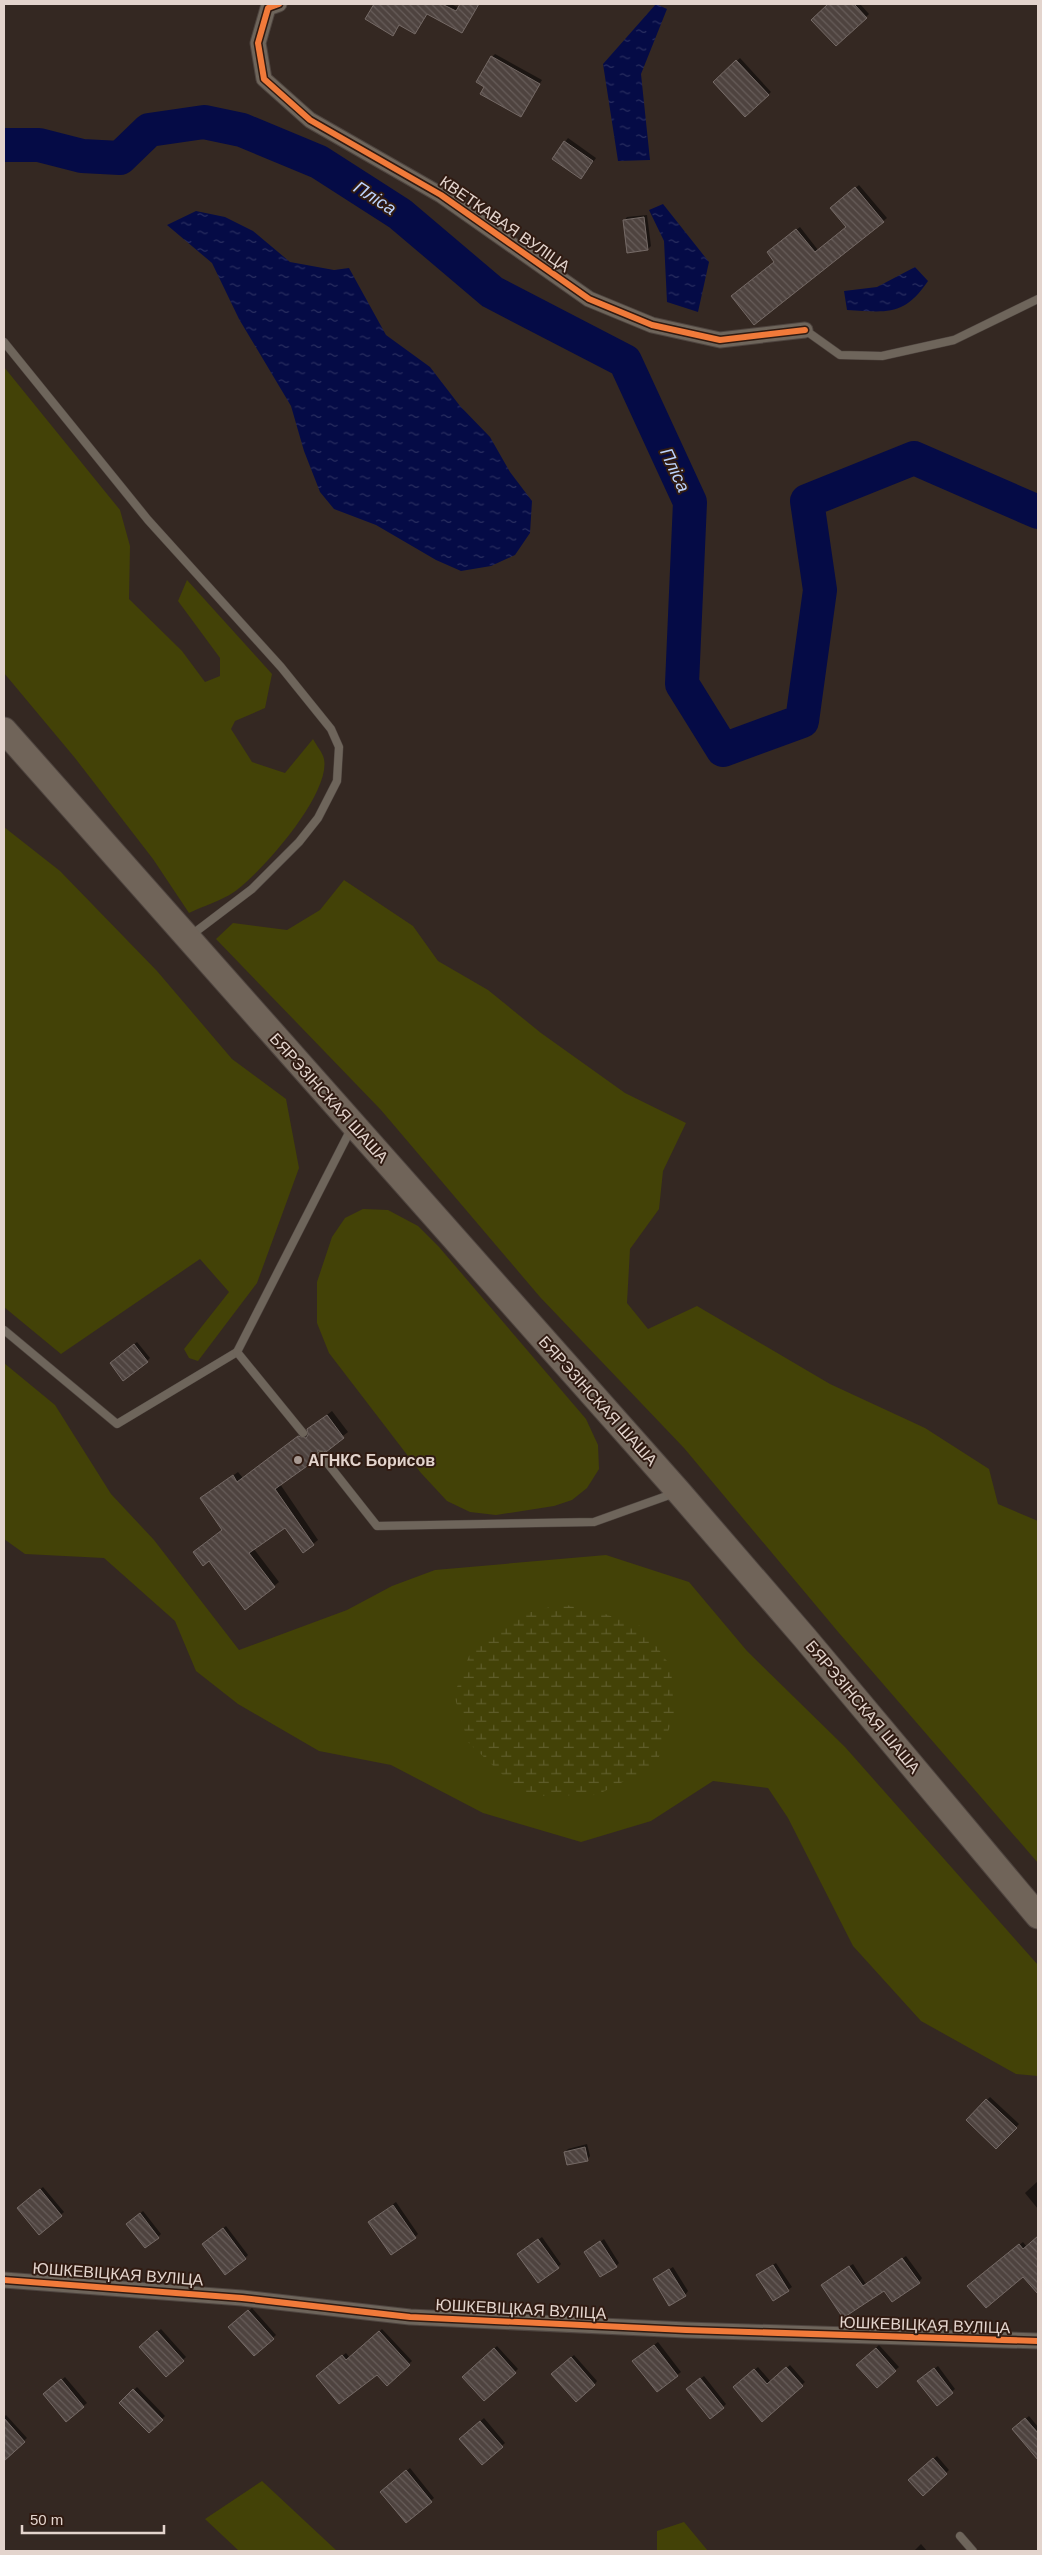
<svg xmlns="http://www.w3.org/2000/svg" width="1042" height="2555" font-family="Helvetica,sans-serif">
  <style>
    .grass { fill: #434207 }
    .wetland { fill: url(#wetland-marsh) }
    .water { fill: url(#water-ripples) }
    .shadow { fill: #0007 }
    .lines { fill: none; stroke-linecap: round; stroke-linejoin: round }
    .river { stroke: #050b46; stroke-width: 34 }
    .building { fill: url(#building-back-hatch); stroke: #756a66 }
    .lane-casing { stroke: #4e443f; stroke-width: 9 }
    .street-casing { stroke: #4e443f; stroke-width: 17 }
    .primary-casing { stroke: #4e443f; stroke-width: 27 }
    .lane { stroke: #6e655b; stroke-width: 8 }
    .street { stroke: #6e655b; stroke-width: 15 }
    .primary { stroke: #706459; stroke-width: 25 }
    .cycleway-casing { stroke: #301b12; stroke-width: 9 }
    .cycleway { stroke: #f17a3a; stroke-width: 6 }
    .poi-dot { fill: #a69891; stroke: #301b12; stroke-width: 2 }
    .labels { text-anchor: middle; dominant-baseline: central; stroke-width: 4; stroke-linejoin: round; paint-order: stroke }
    .street-label { font-size: 16px; fill: #e3d4cd; stroke: #301b12 }
    .poi-label { font-size: 16px; font-weight: bold; fill: #e3d4cd; stroke: #301b12; text-anchor: start }
    .water-label { font-size: 18px; font-style: italic; fill: #bdd3fb; stroke: #301b12 }
  </style>
  <defs>
    <pattern id="wetland-marsh" width="20" height="14" patternUnits="userSpaceOnUse" patternTransform="scale(1.25)"><rect width="20" height="14" fill="#434207"/><path d="M1 5h8M5 5V1M11 12h8M15 12V8" fill="none" stroke="#5e5c2a"/></pattern>
    <pattern id="water-ripples" width="26" height="14" patternUnits="userSpaceOnUse" patternTransform="scale(1.25)"><rect width="26" height="14" fill="#050b46"/><path d="M2 4q2-2 4 0t4 0M15 11q2-2 4 0t4 0" fill="none" stroke="#292e60"/></pattern>
    <pattern id="building-back-hatch" width="6" height="6" patternUnits="userSpaceOnUse" patternTransform="scale(1.25)"><rect width="6" height="6" fill="#4e433f"/><path d="M-1 5l2 2M0 0l6 6M5-1l2 2" fill="none" stroke="#675d5a"/></pattern>
  </defs>
  <rect width="100%" height="100%" fill="#342822"/>
  <g class="grass">
    <path d="M4 367 120 510 130 546 129 599 182 651 205 682 220 676V658L178 601 187 580 272 674 265 708 235 721 231 729 252 762 285 773 313 739C316 745 323 753 324 759 331 794 261 873 234 892 221 901 203 906 189 913L153 859 75 758 4 673Z"/>
    <polygon points="4,827 60,871 157,971 232,1059 286,1099 299,1168 257,1283 198,1361 189,1358 184,1349 229,1292 200,1259 61,1354 4,1307"/>
    <polygon points="344,880 413,926 438,961 488,990 541,1033 625,1093 686,1123 663,1171 659,1209 630,1249 627,1303 648,1329 697,1306 830,1384 925,1428 989,1469 998,1504 1038,1521 1038,1863 839,1633 684,1448 540,1297 381,1110 216,939 233,923 287,930 320,910"/>
    <polygon points="363,1209 388,1210 418,1226 439,1247 586,1419 598,1445 599,1469 587,1488 572,1500 554,1506 496,1515 470,1512 447,1501 421,1473 329,1353 317,1323 317,1282 332,1237 345,1218"/>
    <polygon points="4,1363 55,1405 111,1494 154,1540 239,1650 347,1610 392,1586 435,1570 606,1555 689,1582 747,1651 845,1747 1038,1965 1038,2076 1016,2074 921,2021 853,1946 788,1818 768,1788 713,1781 651,1821 581,1842 483,1813 391,1765 319,1751 238,1704 196,1671 175,1621 104,1558 25,1554 4,1539"/>
    <polygon points="262,2481 337,2551 239,2551 205,2519"/>
    <polygon points="684,2522 708,2551 657,2551 657,2531"/>
  </g>
  <polygon class="wetland" points="562,1604 602,1613 643,1627 671,1667 674,1715 656,1765 597,1795 525,1796 468,1742 454,1695 469,1656 512,1617"/>
  <g class="water">
    <polygon points="656,4 667,9 641,74 650,160 618,161 603,64"/>
    <polygon points="663,204 709,262 698,312 667,302 664,241 649,210"/>
    <polygon points="196,211 225,217 253,231 290,262 334,270 349,268 386,335 430,367 460,406 490,437 510,472 532,501 530,533 515,555 491,566 461,571 436,560 376,525 334,509 320,492 304,451 291,406 239,319 212,263 167,225"/>
    <path d="M915 267 928 281C904 317 886 312 847 310L844 291 877 287Z"/>
  </g>
  <g class="shadow">
    <polygon points="375,4 451,4 459,8 461,4 480,4 462,31 428,13 414,33 400,24 393,34 367,18"/>
    <polygon points="830,4 860,4 869,14 836,45 813,20"/>
    <polygon points="495,54 542,80 521,115 486,86 492,57"/>
    <polygon points="740,58 771,92 746,115 715,82"/>
    <polygon points="568,138 596,158 584,175 553,158"/>
    <polygon points="859,185 887,218 754,324 776,261 771,249 800,227 818,250 847,227 835,206"/>
    <polygon points="647,215 651,246 648,249 624,221 627,217"/>
    <polygon points="137,1342 150,1358 147,1361 114,1360"/>
    <polygon points="332,1411 348,1432 325,1450 321,1450 316,1458 280,1484 318,1540 313,1544 286,1527 254,1549 279,1582 274,1586 199,1547 223,1529 202,1498 238,1472 243,1478 304,1432 309,1433 314,1425"/>
    <polygon points="990,2097 1019,2124 996,2147 967,2120"/>
    <polygon points="587,2144 590,2156 587,2160 565,2152 568,2149"/>
    <polygon points="1038,2181 1038,2209 1025,2193"/>
    <polygon points="43,2187 64,2212 40,2233 22,2205"/>
    <polygon points="396,2202 418,2234 415,2237 369,2222"/>
    <polygon points="143,2211 161,2234 158,2237 131,2221"/>
    <polygon points="226,2226 248,2255 245,2258 207,2241"/>
    <polygon points="542,2237 561,2264 558,2267 522,2252"/>
    <polygon points="1038,2237 1038,2292 1024,2275 972,2283 1023,2242 1027,2247"/>
    <polygon points="604,2239 619,2263 616,2266 586,2252"/>
    <polygon points="906,2256 922,2278 919,2282 884,2289 826,2282 853,2264 866,2284"/>
    <polygon points="776,2263 792,2287 773,2300 761,2272"/>
    <polygon points="673,2267 688,2291 685,2295 654,2279"/>
    <polygon points="252,2308 276,2335 254,2355 233,2324"/>
    <polygon points="161,2329 186,2357 166,2375 143,2344"/>
    <polygon points="382,2329 412,2361 387,2384 377,2373 321,2373 346,2353 350,2358"/>
    <polygon points="658,2342 681,2372 657,2390 637,2358"/>
    <polygon points="879,2345 899,2367 877,2386 858,2365"/>
    <polygon points="497,2346 518,2369 484,2399 464,2377"/>
    <polygon points="574,2355 597,2381 594,2385 556,2371"/>
    <polygon points="790,2365 805,2382 762,2421 738,2384 758,2367 771,2382"/>
    <polygon points="938,2366 955,2389 937,2404 922,2378"/>
    <polygon points="704,2376 726,2404 723,2407 691,2386"/>
    <polygon points="65,2377 87,2403 66,2420 48,2392"/>
    <polygon points="137,2387 165,2416 149,2431 121,2403"/>
    <polygon points="6,2415 27,2438 4,2459 4,2417"/>
    <polygon points="1029,2416 1038,2427 1038,2443 1031,2449 1017,2426"/>
    <polygon points="484,2418 505,2443 482,2463 461,2439"/>
    <polygon points="937,2456 949,2470 923,2494 910,2480"/>
    <polygon points="410,2468 434,2498 406,2521 385,2489"/>
    <polygon points="921,2544 927,2551 914,2551"/>
  </g>
  <g class="lines">
    <polyline class="river" points="4,145 39,145 82,156 120,158 149,130 204,122 242,130 319,162 400,214 492,292 625,361 690,502 682,684 723,750 802,721 820,590 807,501 914,458 1038,512"/>
  </g>
  <g class="building">
    <polygon points="374,4 442,4 456,11 460,4 479,4 462,33 427,14 415,34 399,25 393,36 365,19"/>
    <polygon points="828,4 854,4 867,18 836,46 811,20"/>
    <polygon points="491,56 540,84 521,117 480,94 484,87 476,82"/>
    <polygon points="736,60 769,95 745,117 713,82"/>
    <polygon points="564,141 593,161 581,179 552,159"/>
    <polygon points="855,187 884,222 754,325 731,296 774,262 767,252 796,229 815,252 846,227 830,208"/>
    <polygon points="644,217 648,250 627,253 623,220"/>
    <polygon points="134,1344 148,1362 123,1381 110,1363"/>
    <polygon points="327,1415 344,1438 326,1452 318,1450 317,1459 275,1489 314,1545 303,1553 285,1528 249,1553 275,1587 245,1610 209,1561 203,1566 193,1552 222,1530 200,1498 233,1475 237,1482 298,1436 306,1438 308,1435 307,1429"/>
    <polygon points="986,2099 1017,2128 996,2149 966,2120"/>
    <polygon points="585,2147 588,2161 567,2165 564,2152"/>
    <polygon points="40,2189 62,2216 39,2235 17,2208"/>
    <polygon points="393,2205 416,2238 391,2255 368,2222"/>
    <polygon points="140,2213 159,2238 145,2248 126,2224"/>
    <polygon points="223,2228 246,2259 225,2275 202,2244"/>
    <polygon points="1038,2236 1038,2294 1023,2277 986,2308 967,2286 1019,2244 1023,2249"/>
    <polygon points="538,2239 559,2268 538,2283 517,2254"/>
    <polygon points="600,2241 617,2267 600,2277 584,2252"/>
    <polygon points="902,2258 920,2283 892,2302 884,2291 843,2318 821,2285 849,2266 863,2286"/>
    <polygon points="773,2265 789,2291 773,2301 756,2275"/>
    <polygon points="669,2269 686,2296 669,2306 653,2279"/>
    <polygon points="248,2310 274,2339 254,2356 228,2327"/>
    <polygon points="157,2331 184,2361 166,2377 139,2347"/>
    <polygon points="379,2331 410,2365 387,2386 377,2375 339,2404 316,2376 342,2355 346,2360"/>
    <polygon points="654,2345 678,2376 657,2392 632,2361"/>
    <polygon points="494,2348 516,2373 484,2401 462,2377"/>
    <polygon points="876,2348 896,2371 877,2388 856,2365"/>
    <polygon points="571,2357 595,2385 576,2402 551,2374"/>
    <polygon points="786,2367 803,2386 762,2422 733,2387 754,2369 767,2384"/>
    <polygon points="934,2368 953,2393 937,2406 917,2381"/>
    <polygon points="700,2378 724,2408 710,2419 686,2389"/>
    <polygon points="61,2379 84,2407 66,2422 43,2394"/>
    <polygon points="133,2389 163,2420 149,2433 119,2403"/>
    <polygon points="4,2418 25,2442 4,2461"/>
    <polygon points="1025,2418 1038,2433 1038,2460 1012,2429"/>
    <polygon points="480,2421 503,2447 482,2465 459,2439"/>
    <polygon points="933,2458 947,2474 923,2496 908,2480"/>
    <polygon points="406,2470 432,2502 406,2523 380,2492"/>
  </g>
  <g class="lines">
    <g class="lane-casing">
      <g id="lane">
        <polyline points="805,330 840,355 882,356 954,340 1038,299"/>
        <polyline points="4,342 148,520 281,667 331,729 339,747 337,781 318,818 299,842 252,889 190,936"/>
        <polyline points="4,1330 117,1424 237,1352"/>
        <polyline points="303,1433 237,1352 352,1127"/>
        <polyline points="321,1455 377,1526 594,1522 675,1493"/>
        <polyline points="960,2536 973,2551"/>
      </g>
    </g>
    <g class="street-casing">
      <g id="street">
        <polyline points="279,4 268,8 258,43 264,79 310,120 441,195 589,299 652,325 720,340 805,330"/>
        <polyline points="4,2280 242,2298 410,2317 686,2330 1038,2341"/>
      </g>
    </g>
    <g class="primary-casing">
      <polyline id="primary" points="4,730 678,1491 805,1638 1038,1916"/>
    </g>
    <use href="#lane" class="lane"/>
    <use href="#street" class="street"/>
    <use href="#primary" class="primary"/>
    <g class="cycleway-casing">
      <g id="cycleway">
        <polyline points="279,4 268,8 258,43 264,79 310,120 441,195 589,299 652,325 720,340 805,330"/>
        <polyline points="4,2280 242,2298 410,2317 686,2330 1038,2341"/>
      </g>
    </g>
    <use href="#cycleway" class="cycleway"/>
  </g>
  <circle class="poi-dot" cx="298" cy="1460" r="5"/>
  <g class="labels">
    <g class="street-label">
      <text transform="translate(505 224) rotate(35)">КВЕТКАВАЯ ВУЛІЦА</text>
      <text transform="translate(329 1098) rotate(48)">БЯРЭЗІНСКАЯ ШАША</text>
      <text transform="translate(598 1401) rotate(48)">БЯРЭЗІНСКАЯ ШАША</text>
      <text transform="translate(863 1707) rotate(50)">БЯРЭЗІНСКАЯ ШАША</text>
      <text transform="translate(118 2274) rotate(4)">ЮШКЕВІЦКАЯ ВУЛІЦА</text>
      <text transform="translate(521 2309) rotate(3)">ЮШКЕВІЦКАЯ ВУЛІЦА</text>
      <text transform="translate(925 2325) rotate(2)">ЮШКЕВІЦКАЯ ВУЛІЦА</text>
    </g>
    <g class="poi-label">
      <text x="308" y="1460">АГНКС Борисов</text>
    </g>
    <g class="water-label">
      <text transform="translate(375 198) rotate(33)">Пліса</text>
      <text transform="translate(675 470) rotate(65)">Пліса</text>
    </g>
  </g>
  <rect width="1042" height="2555" fill="none" stroke="#e3d4cd" stroke-width="10"/>
  <path d="M22 2525v8h142v-8" fill="none" stroke="#e3d4cd" stroke-width="2.5"/>
  <text x="30" y="2525" font-size="15" fill="#e3d4cd" stroke="#301b12" stroke-width="4" paint-order="stroke">50 m</text>
</svg>
